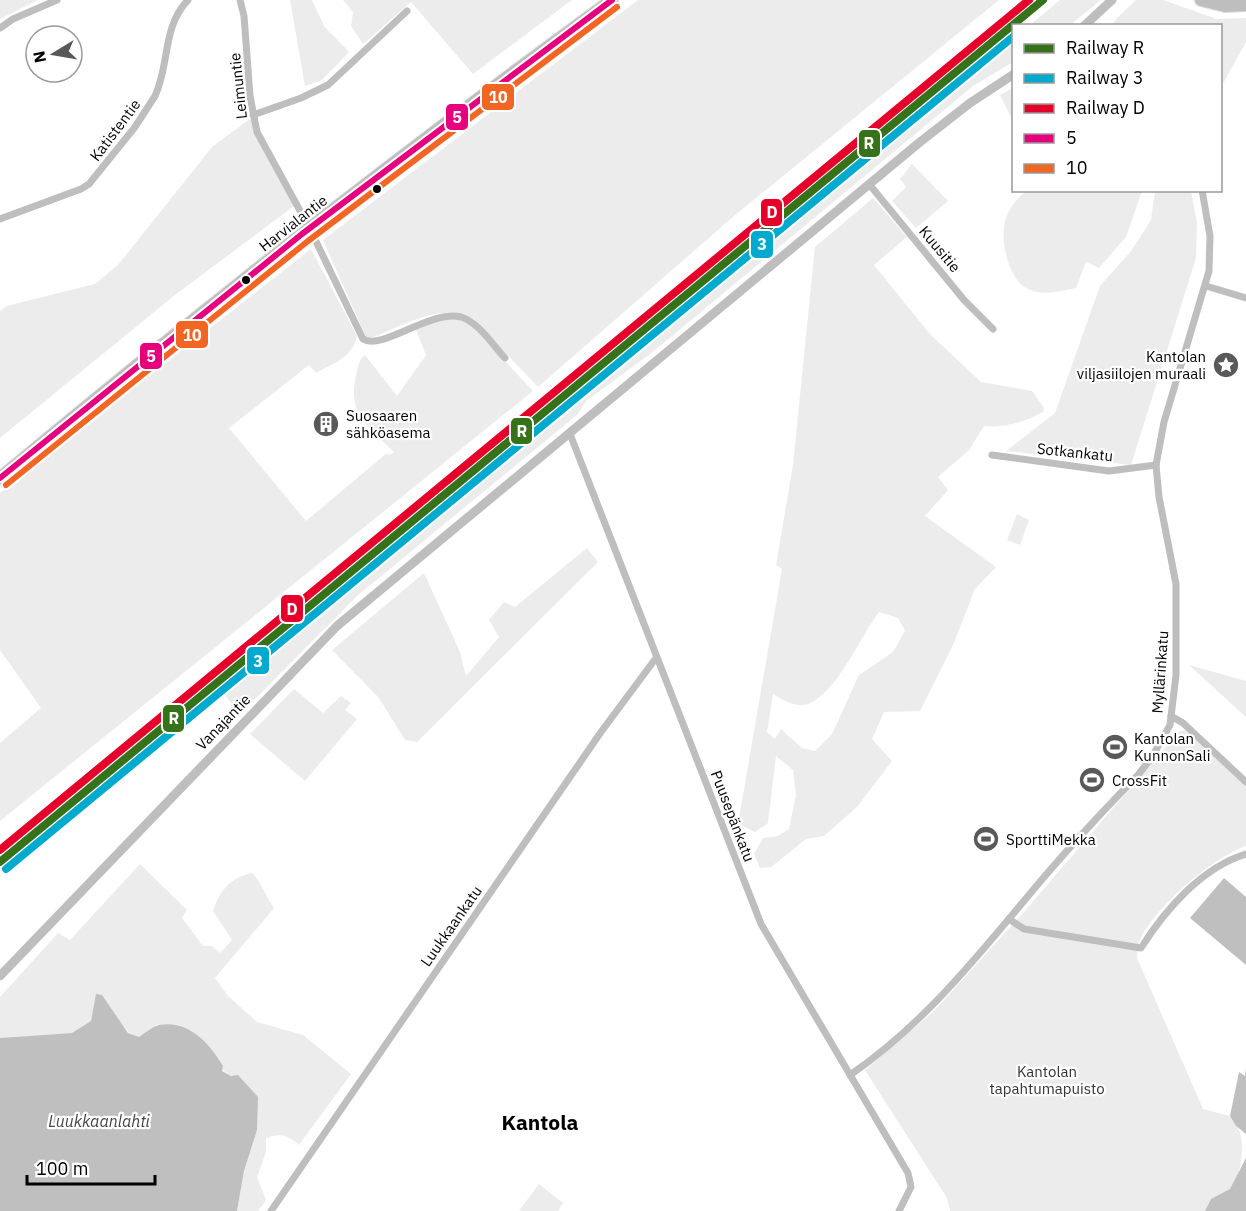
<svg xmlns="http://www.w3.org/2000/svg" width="1246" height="1211" font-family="'IBM Plex Sans',sans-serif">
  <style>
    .green { fill: #ececec; fill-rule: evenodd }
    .water { fill: #bfbfbf }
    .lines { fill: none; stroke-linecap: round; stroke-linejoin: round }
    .trunk-casing { stroke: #dbdbdb; stroke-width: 14 }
    .minor { stroke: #bebebe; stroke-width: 7 }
    .tertiary { stroke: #bebebe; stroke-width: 9 }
    .trunk { stroke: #bebebe; stroke-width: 12 }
    .bus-1-casing { stroke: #fff; stroke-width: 10 }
    .bus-2-casing { stroke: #fff; stroke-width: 10 }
    .bus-1 { stroke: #e5007d; stroke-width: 6 }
    .bus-2 { stroke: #f26522; stroke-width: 6 }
    .rail-1-casing { stroke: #fff; stroke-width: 12 }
    .rail-2-casing { stroke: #fff; stroke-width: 12 }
    .rail-3-casing { stroke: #fff; stroke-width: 12 }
    .rail-1 { stroke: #357219; stroke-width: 8 }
    .rail-2 { stroke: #00a9ce; stroke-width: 8 }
    .rail-3 { stroke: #e4002b; stroke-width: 8 }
    .bus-dot { fill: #000; stroke: #fff; stroke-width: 2 }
    .labels { text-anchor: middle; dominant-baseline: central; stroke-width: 4.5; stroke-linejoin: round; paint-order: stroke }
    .street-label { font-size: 15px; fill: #000; stroke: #fff }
    .poi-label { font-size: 15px; fill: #000; stroke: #fff; text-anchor: start }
    .park-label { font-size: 15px; fill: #333; stroke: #fff }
    .water-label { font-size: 16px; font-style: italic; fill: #444; stroke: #fff }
    .district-label { font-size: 21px; font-weight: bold; fill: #000; stroke: #fff }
    .line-badge { stroke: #fff; stroke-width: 2 }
    .badge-label { font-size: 16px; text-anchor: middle; font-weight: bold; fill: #fff }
  </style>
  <rect width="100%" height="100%" fill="#fff"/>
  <g class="green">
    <polygon points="0,0 38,0 0,19"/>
    <polygon points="290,0 312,0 324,26 349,52 322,80 305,86"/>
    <polygon points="343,0 572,0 473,74 411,2 363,44 351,26 353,12"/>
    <path d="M638 0H999L734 216 538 387 474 320C443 300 402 327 371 338L366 337 323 240Z"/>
    <polygon points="1060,0 1101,0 1070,25 1030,25"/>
    <polygon points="1136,0 1163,0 1217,19 1246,18 1246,42 1221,87 1220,26 1113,25 1116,19"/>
    <polygon points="1013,39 1013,62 973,86 654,351 586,401 578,414 357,596 240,714 224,694"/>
    <polygon points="1013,88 1013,121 1000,95"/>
    <polygon points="251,118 294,206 175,295 0,438 0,311 7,306 95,284 118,265 212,147"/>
    <polygon points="912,164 948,201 916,228 892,201 906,187 900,179"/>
    <path d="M1056 190 1142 191 1126 237 1099 268 1086 262 1076 288C1059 291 1042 297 1026 288 1008 278 1000 239 1005 221 1009 208 1016 199 1026 191Z"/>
    <polygon points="1155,191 1191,191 1197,223 1196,258 1131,465 1006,451 1055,413 1100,286 1131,251 1151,220"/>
    <path d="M873 198 907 237 874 265 930 334 981 382 1032 391 1044 408 1043 412C1024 422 1006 428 984 426L969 450 938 477 948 490 925 516 996 567 975 589 953 645 920 711 884 712 872 739 892 761 857 807 824 836 806 839 771 867 760 868 754 854 763 838 778 836 789 829 796 795 793 770 776 756 768 823 755 832 738 824 782 569 776 565 793 465 815 247ZM879 612 898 618 905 631 893 652 859 675 832 734 815 751 802 748 781 729 775 739 767 732 773 694C782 700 796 708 808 704 837 693 860 637 879 612Z"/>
    <path d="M311 249 357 336C352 358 334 363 316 373L309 365 229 428 306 521 387 453 389 455 394 452C369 427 347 415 356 376 358 368 358 360 365 355L397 396 426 355 415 327C433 320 453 314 470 324L533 391 0 821V743L41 708 0 650V493Z"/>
    <polygon points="1017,514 1029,520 1020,545 1007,540"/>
    <polygon points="587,548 598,562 417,742 405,740 379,698 332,650 424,573 460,652 466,676 499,637 489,620 504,602 515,607"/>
    <polygon points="1189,665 1246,681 1246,717"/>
    <polygon points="294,689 323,713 341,696 351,703 345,710 357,719 305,781 250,734"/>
    <path d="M1185 730 1246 785V846C1212 858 1155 907 1140 940 1137 945 1138 953 1137 958L1203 1109 1230 1116 1236 1126C1246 1134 1243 1177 1230 1189 1219 1199 1213 1195 1205 1211H950L947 1198 865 1070 934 1011 1024 912 1179 731Z"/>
    <path d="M140 864 187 910 182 918 203 946H212L220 953 232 940 213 911C220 890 230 878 252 873 261 881 266 897 274 908L215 978 228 996 257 1022 303 1035 351 1074 299 1145C287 1135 281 1133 266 1138V1152L257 1177 266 1200 258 1211H237L244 1171 257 1130 231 1076 158 1024 139 1037 129 1033 97 994 91 1021 73 1033 0 1038V997L58 933 70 940Z"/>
    <polygon points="539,1184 563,1203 558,1211 519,1211"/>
  </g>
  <g class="water">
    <polygon points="1224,878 1246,897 1246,965 1190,918"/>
    <path d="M96 994 102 995 128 1033 139 1037C145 1033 153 1026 159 1025 189 1020 209 1043 223 1066L222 1071 231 1076 238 1075 258 1097 257 1130 244 1171 237 1211H0V1038L72 1033 91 1021Z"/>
    <polygon points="1246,1068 1246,1134 1236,1126 1230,1116 1239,1072 1245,1076"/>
    <polygon points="1246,1158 1246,1211 1205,1211 1211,1199 1230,1189"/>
  </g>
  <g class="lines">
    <g class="trunk-casing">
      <g id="trunk">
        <polyline points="1201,0 1225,6 1246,5"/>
        <path d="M0 478C199 312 403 152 612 0"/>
      </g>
    </g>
    <g class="minor">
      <path d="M240 0 244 16 250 96 257 132 310 229 363 339C382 351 431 309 461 317 478 322 493 345 505 358"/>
      <polyline points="0,28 13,19 57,0"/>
      <polyline points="253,115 301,98 328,85 407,11"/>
      <polyline points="869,184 964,300 993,329"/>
      <path d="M0 219 81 189 89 184 135 127 155 96C170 64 162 27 188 0"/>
      <polyline points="1206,286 1246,298"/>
      <polyline points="570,434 761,924 908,1173 911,1187 899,1211"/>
      <polyline points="992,455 1109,471 1156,465"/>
      <polyline points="1171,716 1183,723 1246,782"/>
      <path d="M1009 919 1024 929 1141 948C1165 910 1202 867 1246 854"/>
      <path d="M850 1075C926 1023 981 952 1039 883 1071 845 1104 810 1138 775L1152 757 1170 725 1176 675V584L1159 497 1156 465 1164 422 1209 271 1210 236 1202 190"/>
      <polyline points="271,1211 601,732 656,658"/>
    </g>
    <g class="tertiary">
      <polyline points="1084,26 1112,0"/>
      <polyline points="0,976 337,626 920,142 970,103 1014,74"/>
    </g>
    <use href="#trunk" class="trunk"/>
    <g class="bus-1-casing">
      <polyline id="bus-1" points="0,478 302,234 612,0"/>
    </g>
    <g class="bus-2-casing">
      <polyline id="bus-2" points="6,485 308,241 617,7"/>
    </g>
    <use href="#bus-1" class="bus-1"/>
    <use href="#bus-2" class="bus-2"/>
    <g class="rail-1-casing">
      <polyline id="rail-1" points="0,862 1043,0"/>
    </g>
    <g class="rail-2-casing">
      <polyline id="rail-2" points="6,869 1014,36"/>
    </g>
    <g class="rail-3-casing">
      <polyline id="rail-3" points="0,850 1029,0"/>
    </g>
    <use href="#rail-1" class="rail-1"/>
    <use href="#rail-2" class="rail-2"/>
    <use href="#rail-3" class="rail-3"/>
  </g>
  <defs>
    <g id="sight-disc" transform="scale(1.35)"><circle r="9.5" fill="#595959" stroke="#fff"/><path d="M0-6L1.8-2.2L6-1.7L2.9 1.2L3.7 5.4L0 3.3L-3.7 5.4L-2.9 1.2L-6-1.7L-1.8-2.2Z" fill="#fff"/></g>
    <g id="building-disc" transform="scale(1.35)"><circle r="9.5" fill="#595959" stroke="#fff"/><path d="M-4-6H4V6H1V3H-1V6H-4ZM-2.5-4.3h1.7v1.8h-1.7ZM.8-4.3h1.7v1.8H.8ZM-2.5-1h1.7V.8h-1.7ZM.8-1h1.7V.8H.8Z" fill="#fff"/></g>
    <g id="stadium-disc" transform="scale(1.35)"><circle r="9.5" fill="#595959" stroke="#fff"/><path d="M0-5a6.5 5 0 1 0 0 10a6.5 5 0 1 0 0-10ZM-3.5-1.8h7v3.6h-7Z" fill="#fff"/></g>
  </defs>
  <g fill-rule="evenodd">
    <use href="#sight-disc" x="1226" y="365"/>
    <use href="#building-disc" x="326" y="424"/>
    <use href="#stadium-disc" x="1115" y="747"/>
    <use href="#stadium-disc" x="1092" y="780"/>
    <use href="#stadium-disc" x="986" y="839"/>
  </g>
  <g class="bus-dot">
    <circle cx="377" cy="189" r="5"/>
    <circle cx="246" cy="280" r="5"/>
  </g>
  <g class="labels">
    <g class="street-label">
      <text transform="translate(238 86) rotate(-96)">Leimuntie</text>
      <text transform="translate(115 130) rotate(-53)">Katistentie</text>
      <text transform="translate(293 223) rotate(-38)">Harvialantie</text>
      <text transform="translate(940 249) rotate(50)">Kuusitie</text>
      <text transform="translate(1075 452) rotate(6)">Sotkankatu</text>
      <text transform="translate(1160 672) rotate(-86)">Myllärinkatu</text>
      <text transform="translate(223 722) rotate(-46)">Vanajantie</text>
      <text transform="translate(733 816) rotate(69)">Puusepänkatu</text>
      <text transform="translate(451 926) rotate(-55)">Luukkaankatu</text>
    </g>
    <g class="poi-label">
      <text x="1206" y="356" text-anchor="end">Kantolan<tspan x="1206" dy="17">viljasiilojen muraali</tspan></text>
      <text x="346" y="415">Suosaaren<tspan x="346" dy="17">sähköasema</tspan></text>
      <text x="1134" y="738">Kantolan<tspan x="1134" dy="17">KunnonSali</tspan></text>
      <text x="1112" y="780">CrossFit</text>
      <text x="1006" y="839">SporttiMekka</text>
    </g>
    <g class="park-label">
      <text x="1047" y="1071">Kantolan<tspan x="1047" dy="17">tapahtumapuisto</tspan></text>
    </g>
    <g class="water-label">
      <text x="99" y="1121">Luukkaanlahti</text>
    </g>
    <g class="district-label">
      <text x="540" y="1122">Kantola</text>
    </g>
  </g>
  <g class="line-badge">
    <rect x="481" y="83" width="34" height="28" rx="6" fill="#f26522"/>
    <rect x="445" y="103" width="24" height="28" rx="6" fill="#e5007d"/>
    <rect x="858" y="129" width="23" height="29" rx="6" fill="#357219"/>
    <rect x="760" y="198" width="23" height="29" rx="6" fill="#e4002b"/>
    <rect x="750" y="230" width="24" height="29" rx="6" fill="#00a9ce"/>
    <rect x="175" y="320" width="34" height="29" rx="6" fill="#f26522"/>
    <rect x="139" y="342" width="24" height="28" rx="6" fill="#e5007d"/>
    <rect x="510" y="417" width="23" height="28" rx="6" fill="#357219"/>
    <rect x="280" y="594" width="24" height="29" rx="6" fill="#e4002b"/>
    <rect x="246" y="646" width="24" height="29" rx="6" fill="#00a9ce"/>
    <rect x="162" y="704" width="23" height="29" rx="6" fill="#357219"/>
  </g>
  <g class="badge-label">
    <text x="498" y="103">10</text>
    <text x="457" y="123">5</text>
    <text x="869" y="149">R</text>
    <text x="772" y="218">D</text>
    <text x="762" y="250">3</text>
    <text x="192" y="341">10</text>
    <text x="151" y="362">5</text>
    <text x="522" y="437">R</text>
    <text x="292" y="615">D</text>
    <text x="258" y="667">3</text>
    <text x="174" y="724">R</text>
  </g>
  <rect x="1012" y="24" width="210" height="168" fill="#ffffff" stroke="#999999" stroke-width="1.5"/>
  <rect x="1024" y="44" width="30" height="9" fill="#357219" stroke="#999999" stroke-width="1.5"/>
  <text x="1066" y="54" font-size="18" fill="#000000">Railway R</text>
  <rect x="1024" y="74" width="30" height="9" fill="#00a9ce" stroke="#999999" stroke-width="1.5"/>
  <text x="1066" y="84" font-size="18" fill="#000000">Railway 3</text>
  <rect x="1024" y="104" width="30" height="9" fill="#e4002b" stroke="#999999" stroke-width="1.5"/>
  <text x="1066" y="114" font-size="18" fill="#000000">Railway D</text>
  <rect x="1024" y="134" width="30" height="9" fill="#e5007d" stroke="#999999" stroke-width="1.5"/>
  <text x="1066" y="144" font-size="18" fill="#000000">5</text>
  <rect x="1024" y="164" width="30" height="9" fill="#f26522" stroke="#999999" stroke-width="1.5"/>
  <text x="1066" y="174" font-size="18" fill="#000000">10</text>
  <g transform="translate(54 54) rotate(259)"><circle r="28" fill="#ffffff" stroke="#999999" stroke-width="1.5"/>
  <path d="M0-4.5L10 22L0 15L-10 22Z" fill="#595959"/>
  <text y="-9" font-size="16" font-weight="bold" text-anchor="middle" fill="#000000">N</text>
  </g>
  <path d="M27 1175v9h128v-9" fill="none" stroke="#000000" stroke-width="3"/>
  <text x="36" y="1175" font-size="18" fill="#000000" stroke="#ffffff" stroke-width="4.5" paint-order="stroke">100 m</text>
</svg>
